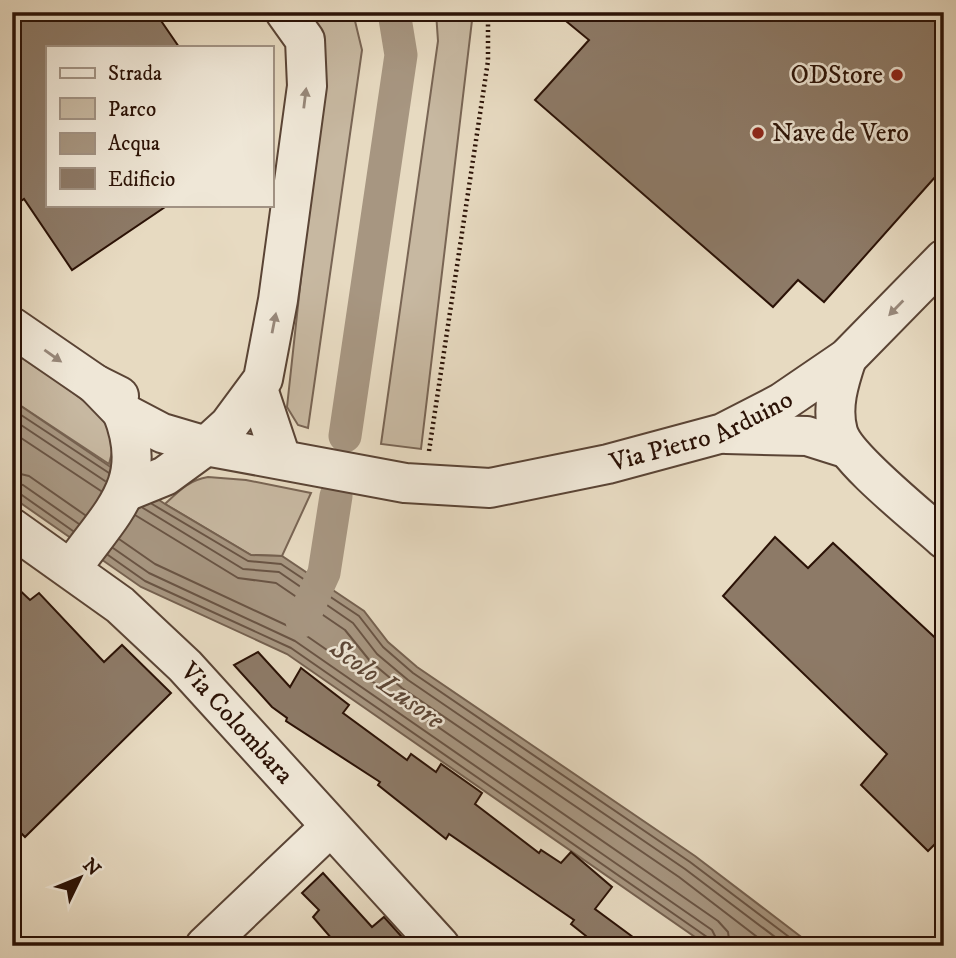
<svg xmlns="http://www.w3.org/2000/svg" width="956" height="958" font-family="'IM FELL DW Pica',serif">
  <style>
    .green { fill: #c7b8a1; stroke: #796554; stroke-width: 2 }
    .water { fill: #a79681; stroke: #756150; stroke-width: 2 }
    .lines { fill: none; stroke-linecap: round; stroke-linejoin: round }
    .shore { stroke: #695444; stroke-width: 2 }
    .canal { stroke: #a79681; stroke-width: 33 }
    .building { fill: #8d7a67; stroke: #2b1206; stroke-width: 2 }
    .minor-casing { stroke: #5a4435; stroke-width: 42 }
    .path { stroke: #2b1206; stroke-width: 4.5; stroke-dasharray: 2 3.5; stroke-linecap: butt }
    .minor { stroke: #efe7d7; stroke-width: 38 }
    .oneway { fill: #978779 }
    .poi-dot { fill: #8f2418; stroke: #efe7d7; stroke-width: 2.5 }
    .labels { text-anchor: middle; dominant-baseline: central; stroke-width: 5; stroke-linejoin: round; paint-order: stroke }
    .poi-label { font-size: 26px; fill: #2b1206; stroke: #efe7d7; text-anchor: end }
    .street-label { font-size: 26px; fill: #2b1206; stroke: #efe7d7 }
    .water-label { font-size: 28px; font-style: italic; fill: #5d4737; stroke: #efe7d7 }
  </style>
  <rect width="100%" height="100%" fill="#e7dac1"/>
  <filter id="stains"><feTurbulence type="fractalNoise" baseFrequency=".00286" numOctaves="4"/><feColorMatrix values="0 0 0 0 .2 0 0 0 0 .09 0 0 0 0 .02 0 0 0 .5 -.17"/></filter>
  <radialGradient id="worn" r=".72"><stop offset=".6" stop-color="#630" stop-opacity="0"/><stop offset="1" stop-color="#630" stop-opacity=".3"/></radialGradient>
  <g class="green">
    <polygon points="312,12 348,12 355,21 362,50 308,428 298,425 287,407 325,56 323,39"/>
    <polygon points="436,12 473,12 421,449 381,444 438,41"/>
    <path d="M12 351C38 370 104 406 113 437 115 445 111 456 109 464L12 400Z"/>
    <path d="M208 477 246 480 311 493 282 556 251 555 165 504C179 491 189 480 208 477Z"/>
  </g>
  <polygon class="water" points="12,400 165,504 251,555 282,556 364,611 388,642 417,667 695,856 813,946 708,946 287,654 141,587 12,497"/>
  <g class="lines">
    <g class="shore">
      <polyline points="12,409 109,473"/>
      <polyline points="12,419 105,481"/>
      <polyline points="12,432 101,491"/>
      <polyline points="12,472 29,476 85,515"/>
      <polyline points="12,483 23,485 79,524"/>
      <polyline points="12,492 19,493 73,531"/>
      <polyline points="152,504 248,561 281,564 359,616 383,647 413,673 690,862 801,946"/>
      <polyline points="143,508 243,569 279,572 353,623 377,654 408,680 685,869 787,946"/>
      <polyline points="135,515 238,578 276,583 345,630 370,661 402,688 679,877 769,946"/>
      <polyline points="119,539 155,564 301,632 718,921 728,932 730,946"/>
      <polyline points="113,548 149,573 295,641 712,930 720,946"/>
      <polyline points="108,555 145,581 291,648 707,937 711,946"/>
    </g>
    <g class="canal">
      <polyline points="345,436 401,55 394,12"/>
      <polyline points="302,621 324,573 336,496"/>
    </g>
  </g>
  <g class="building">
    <polygon points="12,12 155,12 179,47 47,47 47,205 168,205 72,270 24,199 12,207"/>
    <polygon points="555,12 944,12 944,167 824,302 798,280 773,307 535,100 589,40"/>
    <polygon points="775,537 808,568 833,543 944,646 944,835 928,851 861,785 887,754 723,596"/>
    <polygon points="12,583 30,600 39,593 104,662 122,645 171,693 25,837 12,824"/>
    <polygon points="258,652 290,687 301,668 349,705 343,713 407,760 411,754 436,772 441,764 482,793 475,804 539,853 541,850 561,863 571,852 612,887 595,909 645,946 581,946 586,936 571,924 574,920 449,834 446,839 378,785 380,782 286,721 287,718 272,707 234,665"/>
    <polygon points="323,873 372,927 384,917 410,946 338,946 313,917 319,910 302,893"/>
  </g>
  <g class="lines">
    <g class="minor-casing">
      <g id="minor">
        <polyline points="12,327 95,384 119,396"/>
        <path d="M847 358C839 382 831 407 838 432 846 459 920 517 944 539"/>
        <path id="s1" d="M95 384 122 412 162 433 206 446 405 483 490 488 608 464 723 433 781 403 847 358 944 259"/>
        <polyline points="258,389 281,458"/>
        <polyline points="726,434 807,436 845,448"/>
        <polyline points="128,491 165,476 206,446 229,425 263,379 278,300 307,86 305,40 285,12"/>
        <path id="s2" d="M12 528 120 605 185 666 440 946"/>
        <path d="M72 568C110 513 151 484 122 412"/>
        <polyline points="205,946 330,827"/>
      </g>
    </g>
    <polyline class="path" points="429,451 488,61 488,12"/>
    <use href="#minor" class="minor"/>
  </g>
  <defs><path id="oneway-solid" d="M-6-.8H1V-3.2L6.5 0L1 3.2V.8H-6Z" transform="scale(1.75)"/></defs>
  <g class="oneway">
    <use href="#oneway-solid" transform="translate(305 98) rotate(-83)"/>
    <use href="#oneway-solid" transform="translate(896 308) rotate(134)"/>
    <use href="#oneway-solid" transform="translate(274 323) rotate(-79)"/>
    <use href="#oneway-solid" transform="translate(53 356) rotate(35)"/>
  </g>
  <g class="poi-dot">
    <circle cx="897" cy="75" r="7"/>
    <circle cx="758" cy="133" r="7"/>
  </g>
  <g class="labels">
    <g class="poi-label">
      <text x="883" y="75">ODStore</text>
      <text x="772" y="133" text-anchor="start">Nave de Vero</text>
    </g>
    <g class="street-label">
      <text stroke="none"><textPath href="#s1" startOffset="637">Via Pietro Arduino</textPath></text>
      <text stroke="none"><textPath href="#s2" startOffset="299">Via Colombara</textPath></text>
    </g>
    <g class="water-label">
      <text transform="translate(387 684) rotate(36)">Scolo Lusore</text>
    </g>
  </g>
  <rect width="956" height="958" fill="none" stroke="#e7dac1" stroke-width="42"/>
  <rect x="14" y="14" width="928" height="930" fill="none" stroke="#2b1206" stroke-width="3.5"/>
  <rect x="21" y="21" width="914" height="916" fill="none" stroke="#2b1206" stroke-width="2"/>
  <rect x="46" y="46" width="228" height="161" fill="#efe7d7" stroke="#a19283" stroke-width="2"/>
  <rect x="60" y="68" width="35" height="10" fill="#efe7d7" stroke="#a19283" stroke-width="2"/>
  <text x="108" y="80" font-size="21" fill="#2b1206">Strada</text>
  <rect x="60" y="98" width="35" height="21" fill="#c7b8a1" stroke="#a19283" stroke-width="2"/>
  <text x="108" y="116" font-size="21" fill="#2b1206">Parco</text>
  <rect x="60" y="133" width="35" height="21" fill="#a79681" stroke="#a19283" stroke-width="2"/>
  <text x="108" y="150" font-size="21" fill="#2b1206">Acqua</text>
  <rect x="60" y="168" width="35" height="21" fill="#8d7a67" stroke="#a19283" stroke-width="2"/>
  <text x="108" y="186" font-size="21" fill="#2b1206">Edificio</text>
  <g transform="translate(80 878) rotate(47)" stroke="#efe7d7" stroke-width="5" paint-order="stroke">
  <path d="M0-5L12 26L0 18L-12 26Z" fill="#2b1206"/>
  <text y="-10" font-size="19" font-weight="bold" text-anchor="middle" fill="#2b1206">N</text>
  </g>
  <rect width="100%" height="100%" filter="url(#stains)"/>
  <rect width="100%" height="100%" fill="url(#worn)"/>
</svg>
